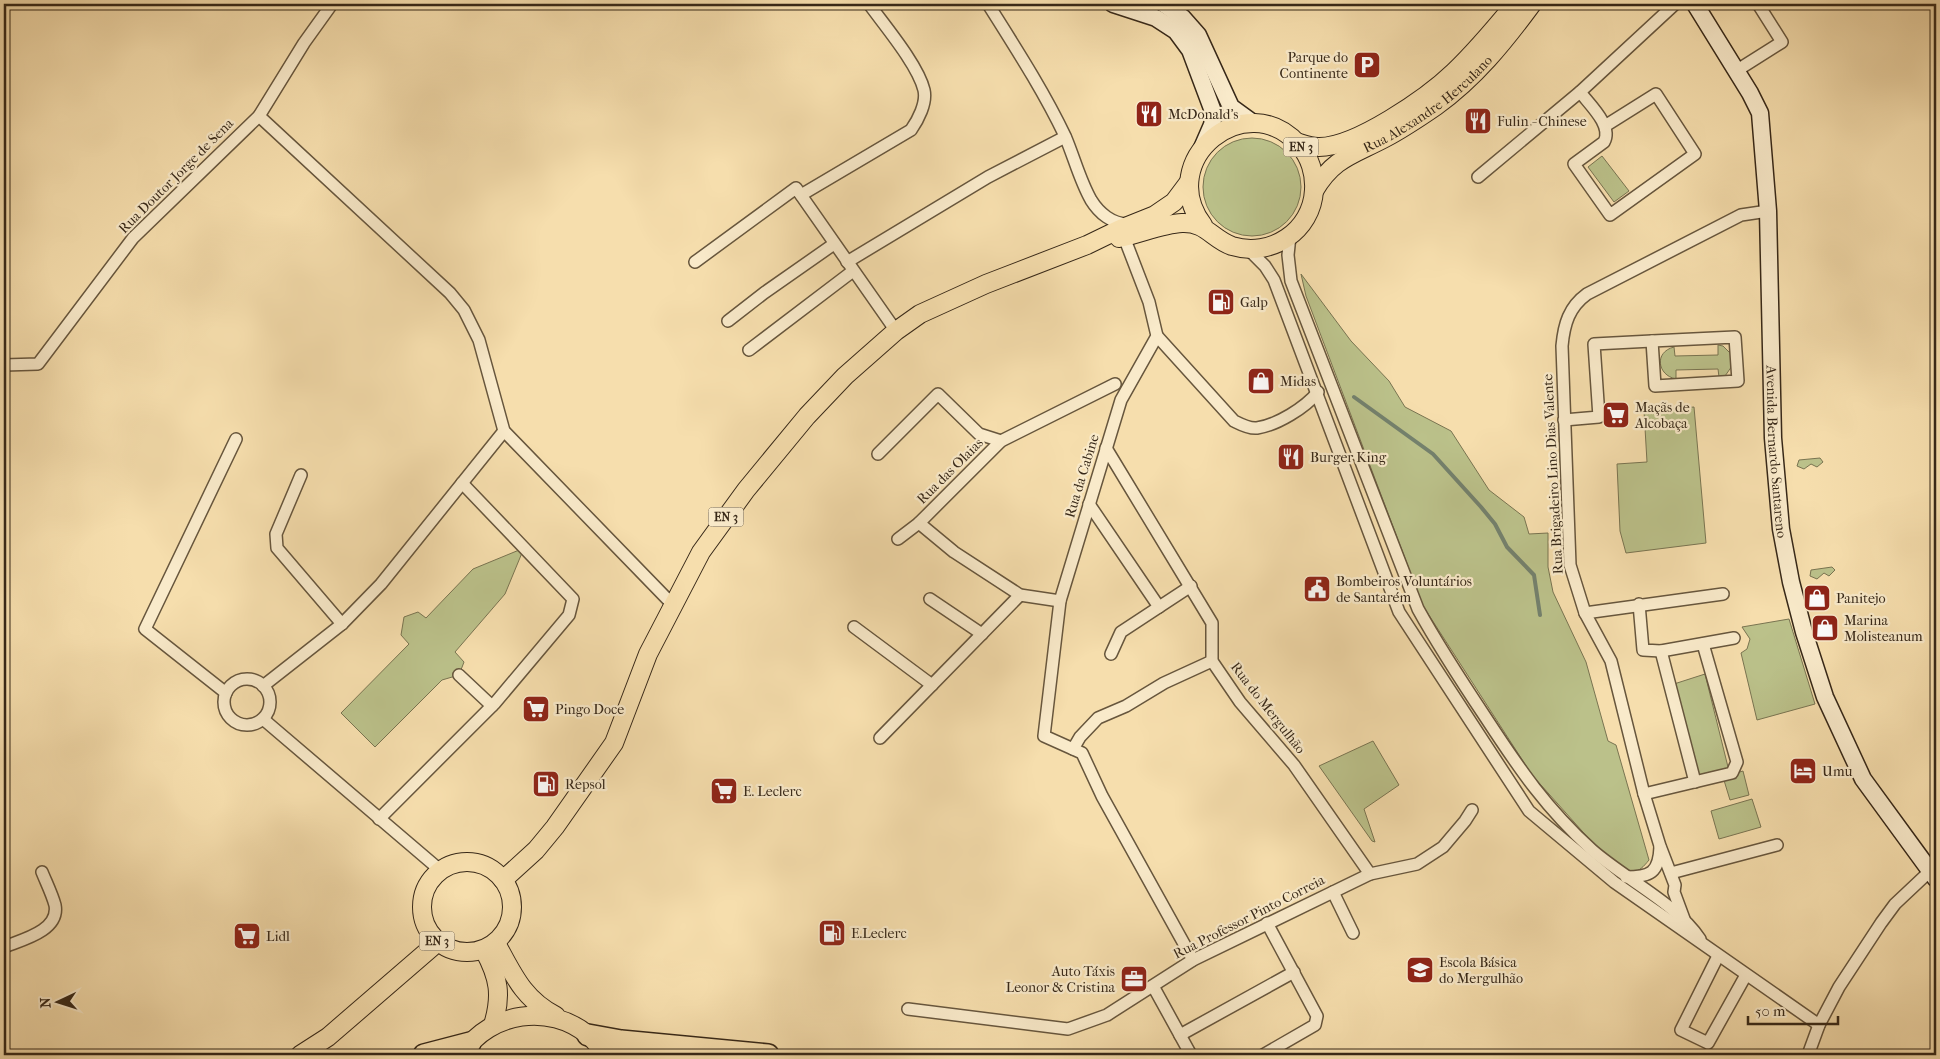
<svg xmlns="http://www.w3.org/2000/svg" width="1940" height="1059" font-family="'IM FELL French Canon',serif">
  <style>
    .green { fill: #bbc18a; stroke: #797451 }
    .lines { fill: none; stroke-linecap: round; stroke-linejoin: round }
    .stream { stroke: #74816d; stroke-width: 4 }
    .street-casing { stroke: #67563d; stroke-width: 14 }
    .secondary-casing { stroke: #372818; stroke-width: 19 }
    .primary-casing { stroke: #372818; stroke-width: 20 }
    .highway-casing { stroke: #372818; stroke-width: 24 }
    .street { stroke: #f9eaca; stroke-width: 11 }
    .secondary { stroke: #f9eaca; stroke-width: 16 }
    .primary { stroke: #f6dead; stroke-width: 18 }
    .highway { stroke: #f6dead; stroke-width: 21 }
    .labels { text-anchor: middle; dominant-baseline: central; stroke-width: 4.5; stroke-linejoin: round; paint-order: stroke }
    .shield { fill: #f9eaca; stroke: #71624d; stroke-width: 1 }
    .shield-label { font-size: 12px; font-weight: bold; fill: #372818 }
    .poi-label { font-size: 14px; fill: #372818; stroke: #f9eaca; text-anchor: start }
    .street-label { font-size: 14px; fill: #372818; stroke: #f9eaca }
  </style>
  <rect width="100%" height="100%" fill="#f6dead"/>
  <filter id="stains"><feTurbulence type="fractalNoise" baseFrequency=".004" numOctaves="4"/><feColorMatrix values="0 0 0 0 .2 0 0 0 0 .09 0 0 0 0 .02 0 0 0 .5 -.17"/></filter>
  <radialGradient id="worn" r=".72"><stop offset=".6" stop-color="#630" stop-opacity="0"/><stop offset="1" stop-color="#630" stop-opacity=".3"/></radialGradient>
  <g class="green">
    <circle cx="1252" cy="187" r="49"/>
    <polygon points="1602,156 1629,191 1614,202 1588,167"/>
    <path d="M1301 274 1351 341 1389 381 1405 407 1451 431 1489 490 1524 517 1529 534 1548 533V567L1553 592 1586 662 1608 741 1616 745 1649 860C1637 875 1633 873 1616 869L1532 775 1423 606 1306 296Z"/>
    <path d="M1718 345 1723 346 1732 355V366L1725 376 1719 377 1718 369 1676 370V379C1657 375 1654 352 1674 347L1675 356 1718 355Z"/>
    <polygon points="1694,407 1706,543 1626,553 1620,531 1617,464 1647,462 1644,411"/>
    <polygon points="1820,458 1823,462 1817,467 1811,464 1804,469 1797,466 1799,460"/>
    <polygon points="524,548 505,594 455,652 464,662 459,675 442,680 375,747 341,713 409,644 401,635 404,617 418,612 426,618 473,569"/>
    <polygon points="1832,567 1835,570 1829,576 1824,573 1817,579 1810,576 1811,570"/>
    <polygon points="1789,619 1815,704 1757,720 1741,653 1747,649 1750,639 1742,627"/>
    <polygon points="1705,674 1729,771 1699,778 1674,684"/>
    <polygon points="1373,741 1399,785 1364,809 1375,842 1372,841 1319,766"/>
    <polygon points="1743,771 1749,795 1730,800 1723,777"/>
    <polygon points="1752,799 1761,827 1719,839 1711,811"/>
  </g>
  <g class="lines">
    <polyline class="stream" points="1354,397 1433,454 1481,507 1495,524 1507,547 1534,575 1540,615"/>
    <g class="street-casing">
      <g id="street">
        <path d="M988 4C1015 47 1043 90 1065 136 1074 157 1080 181 1091 200 1099 213 1112 224 1128 224"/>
        <polyline points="1736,71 1782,42 1758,4"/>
        <path d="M1580 92C1590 105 1613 126 1604 142L1574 164 1610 215 1695 154 1656 94 1605 126"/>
        <polyline points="259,116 450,293 464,310 479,340 504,431 673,605"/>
        <polyline points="1478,177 1580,92 1675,4"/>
        <path d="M801 195 911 130C918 120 927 103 924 90 918 65 885 26 869 4"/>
        <path d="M1290 236 1288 255 1291 281 1418 609C1439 647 1462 682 1486 718 1520 770 1546 808 1592 850 1625 879 1677 904 1700 939"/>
        <polyline points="1124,237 1149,302 1157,336 1121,400 1060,601 1044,736 1082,753 1102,796 1193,960"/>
        <polyline points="1248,249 1265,266 1274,280 1399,612 1529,811 1614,882 1819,1025"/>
        <polyline points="695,262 796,188 896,331"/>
        <polyline points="847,262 988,177 1065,137"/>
        <polyline points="728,321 764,293 834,244"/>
        <path d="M1157 336 1234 421C1240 424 1249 429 1257 428 1277 425 1305 408 1318 392"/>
        <polygon points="1735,337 1738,381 1655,386 1652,341"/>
        <polyline points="749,350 853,271"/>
        <polyline points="4,365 38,364 133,238 259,116 304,43 332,4"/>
        <polyline points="1564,420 1599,417 1594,344 1652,341"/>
        <polyline points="1106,448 1212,623 1212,661 1240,702 1294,765 1370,874"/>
        <polyline points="878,454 938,394 979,434 1001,441"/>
        <polyline points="301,475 276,534 277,548 342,624"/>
        <polyline points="1089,504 1159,607"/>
        <polyline points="919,523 954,552 1020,595 1060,601"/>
        <polyline points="898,539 919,523 1001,441 1115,384"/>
        <polyline points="930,599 982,634"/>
        <polyline points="1639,604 1643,650 1661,651 1734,638"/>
        <polyline points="1585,613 1723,594"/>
        <polyline points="854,627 932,685"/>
        <polyline points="1661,651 1695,782"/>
        <polyline points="1111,654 1121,632 1191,586"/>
        <polyline points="459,675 492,706"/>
        <circle cx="247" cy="702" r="23"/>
        <polyline points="263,686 342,624 381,584 504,431"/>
        <polyline points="226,693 145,629 236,439"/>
        <polyline points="263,719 440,870"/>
        <polyline points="880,738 1020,595"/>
        <polyline points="1073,749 1080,737 1098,718 1126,706 1164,683 1212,661"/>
        <polyline points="1644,794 1732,773 1737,762 1703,644"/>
        <polyline points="379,819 495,703 569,615 573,599 462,483"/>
        <polyline points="1671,873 1777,845"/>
        <path d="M1626 877C1650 877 1659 873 1660 847"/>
        <polyline points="1333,892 1353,933"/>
        <path d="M1684 919 1674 892 1675 885 1660 846 1644 794 1611 661 1585 613 1570 565 1562 346C1564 324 1569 307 1587 294L1741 215 1768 211"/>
        <path d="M4 947C21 940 60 931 55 905 52 894 46 882 42 872"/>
        <polyline points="1718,956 1681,1030 1708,1043 1746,975"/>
        <polyline points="1153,986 1191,1055"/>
        <polyline points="908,1009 1068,1029 1107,1015 1193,960 1333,892 1370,874 1417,864 1443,847 1465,821 1472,810"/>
        <polyline points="1180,1035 1294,972"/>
        <polyline points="1263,1055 1315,1025 1317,1016 1267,923"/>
        <polyline points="1808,1055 1819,1025 1839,987 1881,923 1895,904 1929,872"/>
      </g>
    </g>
    <g class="secondary-casing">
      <g id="secondary">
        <polyline points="1113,4 1156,18 1176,31 1190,50 1214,114 1212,125 1202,148"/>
        <polyline points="1164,4 1183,18 1198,35 1231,107 1253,123"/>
        <path id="s1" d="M1695 4 1750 93 1760 113 1768 211 1773 438 1781 529 1791 582 1804 632 1825 697 1863 779 1936 879"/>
      </g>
    </g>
    <g class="primary-casing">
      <g id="primary">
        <path d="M1296 142C1303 144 1311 147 1318 147 1355 148 1428 97 1454 72 1476 51 1496 27 1515 4"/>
        <path id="s2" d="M1314 191C1333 158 1353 155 1385 138 1402 129 1420 117 1436 106 1475 78 1504 42 1532 4"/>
        <path d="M1119 238C1140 234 1162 224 1182 223 1206 222 1212 239 1232 246 1271 258 1312 231 1314 190 1315 174 1310 157 1299 145 1246 85 1154 160 1203 225"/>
        <circle cx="467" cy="907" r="45"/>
        <polyline points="503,880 536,850 555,827 614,743 648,654 701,552 746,490 807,416 845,376 896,331 920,314 986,284 1087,245 1120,229 1155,215 1174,202 1189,182"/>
        <path d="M496 943C513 974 523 999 556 1016"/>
        <path d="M484 950C499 978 502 995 493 1025"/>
        <path d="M463 1053C490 1012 550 1003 588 1035 595 1040 600 1049 606 1055"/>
        <polyline points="300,1055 328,1037 438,942"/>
      </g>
    </g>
    <g class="highway-casing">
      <g id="highway">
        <polyline points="588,1035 621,1041 768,1055"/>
        <polyline points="424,1055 470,1043"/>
      </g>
    </g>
    <use href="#street" class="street"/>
    <use href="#secondary" class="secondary"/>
    <use href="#primary" class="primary"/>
    <use href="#highway" class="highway"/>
  </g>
  <defs>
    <g id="parking-square" transform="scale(1.4375)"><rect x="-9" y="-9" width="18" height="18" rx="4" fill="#8f2418" stroke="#f9eaca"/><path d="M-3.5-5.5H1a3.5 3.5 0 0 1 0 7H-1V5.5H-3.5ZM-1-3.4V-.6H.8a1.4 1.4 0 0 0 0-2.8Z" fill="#fff"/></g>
    <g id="restaurant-square" transform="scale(1.4375)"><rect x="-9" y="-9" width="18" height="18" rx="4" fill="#8f2418" stroke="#f9eaca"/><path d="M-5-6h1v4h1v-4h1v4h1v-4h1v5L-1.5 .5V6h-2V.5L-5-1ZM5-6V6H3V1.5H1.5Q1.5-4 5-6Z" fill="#fff"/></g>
    <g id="fuel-square" transform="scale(1.4375)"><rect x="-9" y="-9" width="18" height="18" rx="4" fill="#8f2418" stroke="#f9eaca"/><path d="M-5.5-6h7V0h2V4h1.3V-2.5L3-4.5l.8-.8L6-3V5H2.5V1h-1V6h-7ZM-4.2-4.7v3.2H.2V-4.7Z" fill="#fff"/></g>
    <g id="shop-square" transform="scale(1.4375)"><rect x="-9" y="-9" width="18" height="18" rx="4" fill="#8f2418" stroke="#f9eaca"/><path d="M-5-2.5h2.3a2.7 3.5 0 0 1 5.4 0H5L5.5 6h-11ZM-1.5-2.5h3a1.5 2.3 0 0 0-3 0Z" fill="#fff"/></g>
    <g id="supermarket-square" transform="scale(1.4375)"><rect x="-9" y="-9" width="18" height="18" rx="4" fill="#8f2418" stroke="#f9eaca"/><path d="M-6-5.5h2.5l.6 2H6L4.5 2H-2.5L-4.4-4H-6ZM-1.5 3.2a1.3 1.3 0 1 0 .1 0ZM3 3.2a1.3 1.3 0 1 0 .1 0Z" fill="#fff"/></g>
    <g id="civic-square" transform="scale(1.4375)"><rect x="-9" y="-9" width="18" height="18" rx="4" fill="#8f2418" stroke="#f9eaca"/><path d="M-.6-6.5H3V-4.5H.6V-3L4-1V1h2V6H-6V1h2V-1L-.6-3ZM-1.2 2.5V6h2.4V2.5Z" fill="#fff"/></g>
    <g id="hotel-square" transform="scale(1.4375)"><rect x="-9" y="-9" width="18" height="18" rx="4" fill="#8f2418" stroke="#f9eaca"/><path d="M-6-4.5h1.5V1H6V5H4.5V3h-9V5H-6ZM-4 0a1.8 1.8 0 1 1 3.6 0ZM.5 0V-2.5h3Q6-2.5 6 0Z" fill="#fff"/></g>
    <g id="school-square" transform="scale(1.4375)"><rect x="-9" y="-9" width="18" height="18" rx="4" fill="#8f2418" stroke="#f9eaca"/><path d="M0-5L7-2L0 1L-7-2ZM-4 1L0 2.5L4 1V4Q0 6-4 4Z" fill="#fff"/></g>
    <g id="office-square" transform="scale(1.4375)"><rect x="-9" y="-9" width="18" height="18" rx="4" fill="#8f2418" stroke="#f9eaca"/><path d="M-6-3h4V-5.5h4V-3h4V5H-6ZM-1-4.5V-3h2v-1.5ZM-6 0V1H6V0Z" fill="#fff"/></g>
  </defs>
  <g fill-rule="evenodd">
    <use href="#parking-square" x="1367" y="65"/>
    <use href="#restaurant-square" x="1149" y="114"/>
    <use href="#restaurant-square" x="1478" y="121"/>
    <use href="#fuel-square" x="1221" y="302"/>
    <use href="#shop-square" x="1261" y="381"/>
    <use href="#supermarket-square" x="1616" y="415"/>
    <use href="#restaurant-square" x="1291" y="457"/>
    <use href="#civic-square" x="1317" y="589"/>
    <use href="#shop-square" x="1817" y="598"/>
    <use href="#shop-square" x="1825" y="628"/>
    <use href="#supermarket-square" x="536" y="709"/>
    <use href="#hotel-square" x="1803" y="771"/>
    <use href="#fuel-square" x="546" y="784"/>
    <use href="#supermarket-square" x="724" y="791"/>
    <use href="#fuel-square" x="832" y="933"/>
    <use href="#supermarket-square" x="247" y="936"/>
    <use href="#school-square" x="1420" y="970"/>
    <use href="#office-square" x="1134" y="979"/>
  </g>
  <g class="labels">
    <g class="shield">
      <rect x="1283.5" y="137.5" width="35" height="19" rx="4"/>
      <rect x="708.5" y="507.5" width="35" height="19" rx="4"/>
      <rect x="419.5" y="931.5" width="35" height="19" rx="4"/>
    </g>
    <g class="shield-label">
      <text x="1301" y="147">EN 3</text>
      <text x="726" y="517">EN 3</text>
      <text x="437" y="941">EN 3</text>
    </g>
    <g class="poi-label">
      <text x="1348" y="57" text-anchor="end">Parque do<tspan x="1348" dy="16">Continente</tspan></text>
      <text x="1168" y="114">McDonald's</text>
      <text x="1497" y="121">Fulin - Chinese</text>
      <text x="1240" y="302">Galp</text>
      <text x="1280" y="381">Midas</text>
      <text x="1635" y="407">Maçãs de<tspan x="1635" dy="16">Alcobaça</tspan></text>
      <text x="1310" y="457">Burger King</text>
      <text x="1336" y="581">Bombeiros Voluntários<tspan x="1336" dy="16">de Santarém</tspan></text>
      <text x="1836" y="598">Panitejo</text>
      <text x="1844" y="620">Marina<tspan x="1844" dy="16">Molisteanum</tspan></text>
      <text x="555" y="709">Pingo Doce</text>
      <text x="1822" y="771">Umu</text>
      <text x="565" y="784">Repsol</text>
      <text x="743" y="791">E. Leclerc</text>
      <text x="851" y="933">E.Leclerc</text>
      <text x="266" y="936">Lidl</text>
      <text x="1439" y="962">Escola Básica<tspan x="1439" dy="16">do Mergulhão</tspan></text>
      <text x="1115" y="971" text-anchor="end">Auto Táxis<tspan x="1115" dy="16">Leonor &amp; Cristina</tspan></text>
    </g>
    <g class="street-label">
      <text stroke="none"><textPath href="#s2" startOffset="145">Rua Alexandre Herculano</textPath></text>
      <text transform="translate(176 176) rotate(-45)">Rua Doutor Jorge de Sena</text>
      <text stroke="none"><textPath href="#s1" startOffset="466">Avenida Bernardo Santareno</textPath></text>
      <text transform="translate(950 471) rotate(-45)">Rua das Olaias</text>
      <text transform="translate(1553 474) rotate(-93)">Rua Brigadeiro Lino Dias Valente</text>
      <text transform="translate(1082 476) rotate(-73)">Rua da Cabine</text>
      <text transform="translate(1268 708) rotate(52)">Rua do Mergulhão</text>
      <text transform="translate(1249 917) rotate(-27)">Rua Professor Pinto Correia</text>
    </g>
  </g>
  <rect width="1940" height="1059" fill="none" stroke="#f6dead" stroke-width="20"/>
  <rect x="5" y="5" width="1930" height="1049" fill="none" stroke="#372818" stroke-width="2.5"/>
  <rect x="10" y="10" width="1920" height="1039" fill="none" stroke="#372818"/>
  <g transform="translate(58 1002) rotate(266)" stroke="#f9eaca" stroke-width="4" paint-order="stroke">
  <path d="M0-4L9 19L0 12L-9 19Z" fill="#372818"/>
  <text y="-8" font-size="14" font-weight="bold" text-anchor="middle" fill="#372818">N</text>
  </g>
  <path d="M1748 1016v8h90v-8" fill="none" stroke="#372818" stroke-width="2.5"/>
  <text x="1755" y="1016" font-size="15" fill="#372818" stroke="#f9eaca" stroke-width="4" paint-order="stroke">50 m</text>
  <rect width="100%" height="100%" filter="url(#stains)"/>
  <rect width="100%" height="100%" fill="url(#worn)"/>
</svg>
